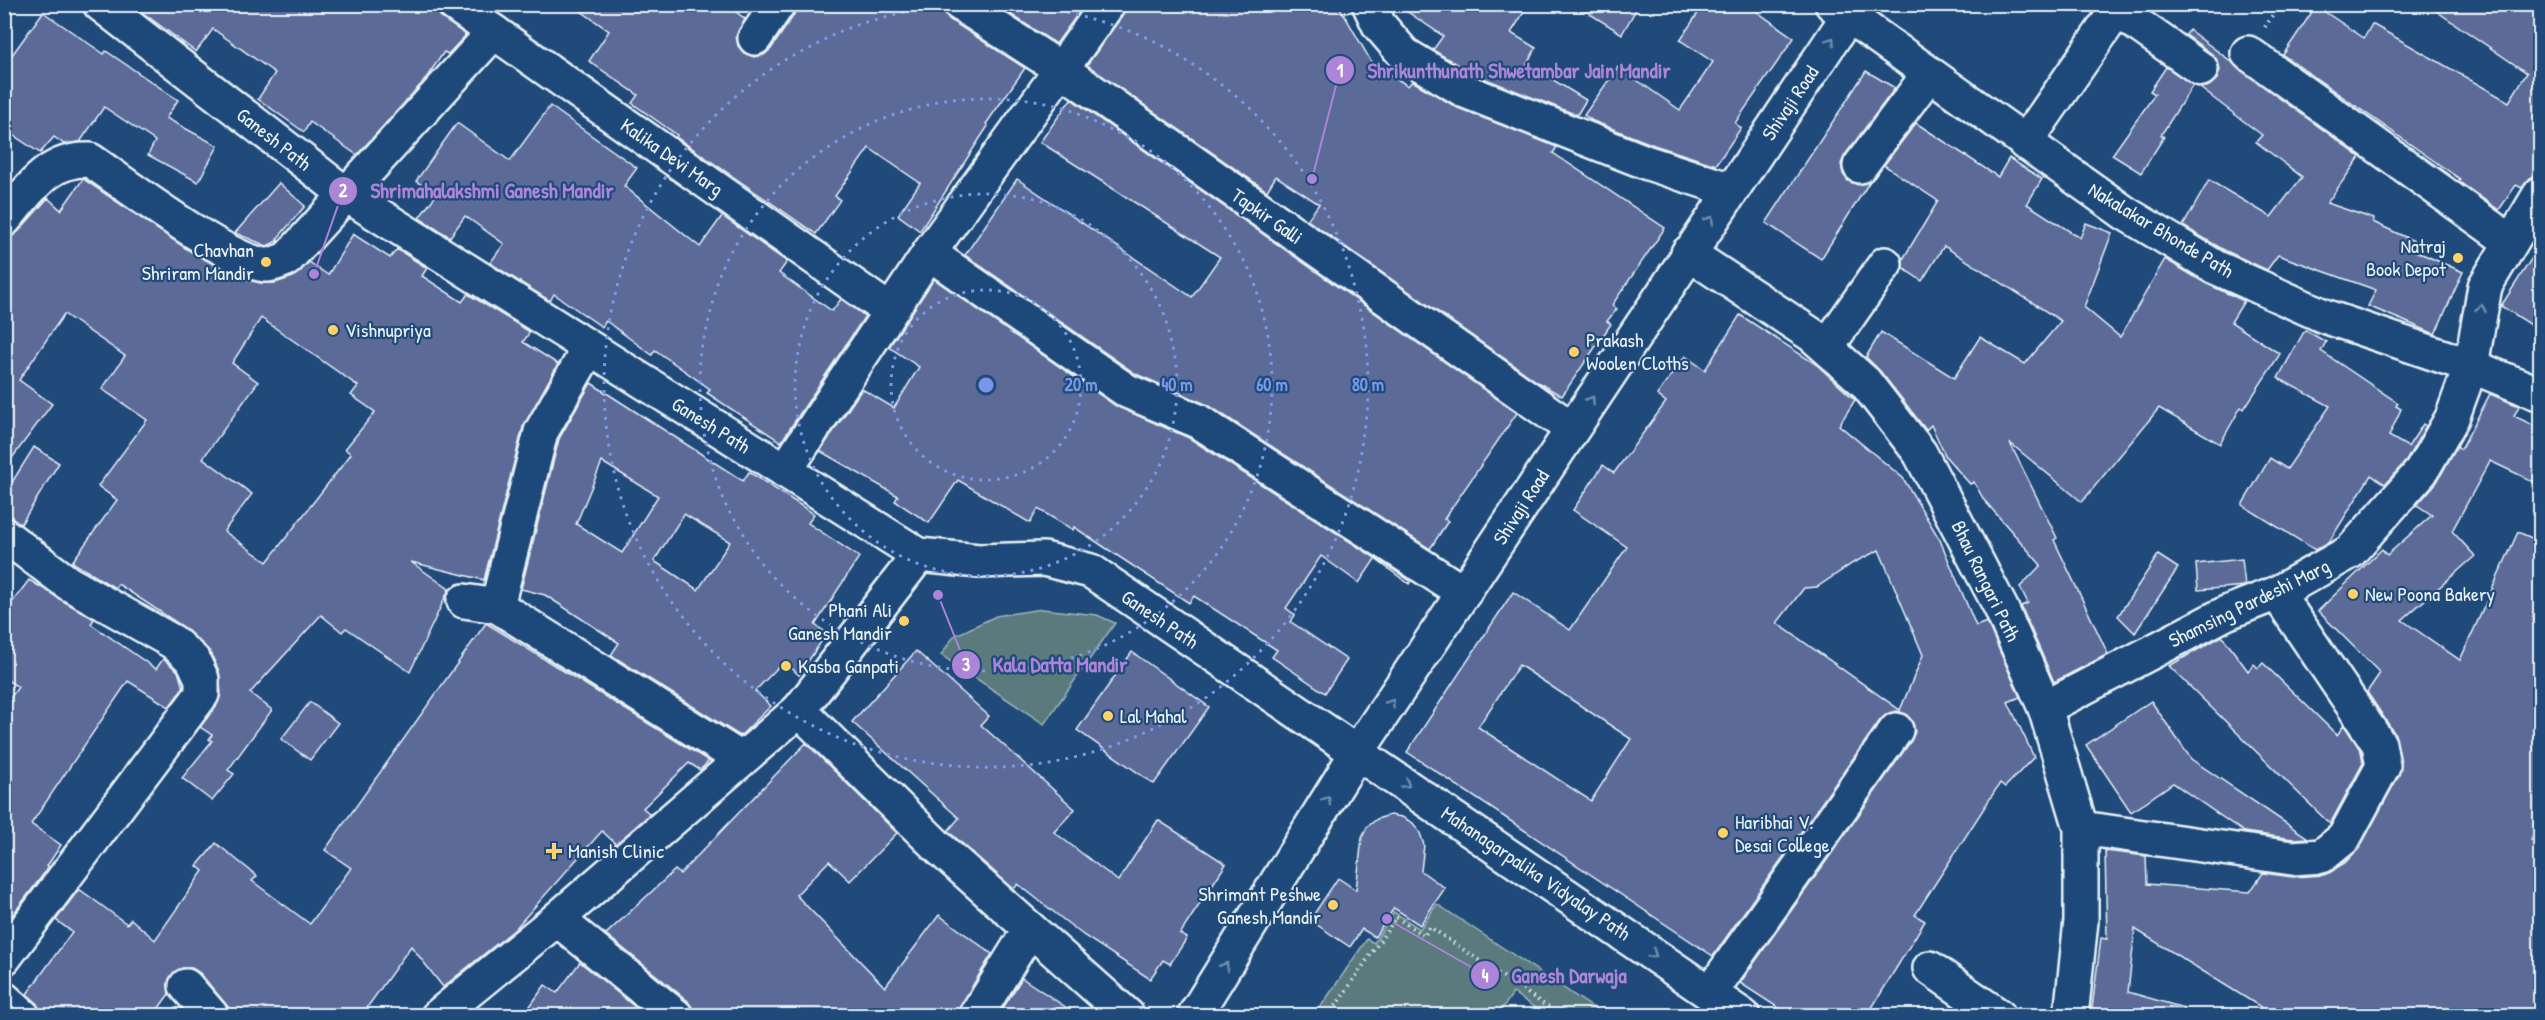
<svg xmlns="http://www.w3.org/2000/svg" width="2545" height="1020" font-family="'Patrick Hand',sans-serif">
	<rect width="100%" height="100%" fill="#1f4a7a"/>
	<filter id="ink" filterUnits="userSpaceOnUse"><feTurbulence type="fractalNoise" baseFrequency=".0167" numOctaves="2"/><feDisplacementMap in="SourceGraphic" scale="12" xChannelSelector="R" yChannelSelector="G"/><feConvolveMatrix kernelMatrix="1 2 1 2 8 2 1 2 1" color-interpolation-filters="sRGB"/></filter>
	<g filter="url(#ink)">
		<!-- green -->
		<g fill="#5a7a7e" stroke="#a1b6bb" stroke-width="1.5">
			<polygon points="1042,609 1097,615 1115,623 1044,724 941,655 954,636 996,616"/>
			<polygon points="1437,904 1604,1015 1546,1015 1513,993 1498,1015 1315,1015 1367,939 1374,943 1394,912 1420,929"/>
		</g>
		<!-- building -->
		<g fill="#5b6a98" stroke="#e8f1f8" stroke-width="1.5" fill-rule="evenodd">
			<polygon points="131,4 436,4 443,19 466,35 448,54 444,52 424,81 357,155 310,122 304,132 258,99 275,73 213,29 196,52"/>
			<polygon points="571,4 726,4 745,19 736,36 738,46 744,53 754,57 764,55 771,49 794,15 797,4 942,4 944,13 950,20 1025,68 986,124 988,126 920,231 898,215 920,183 869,148 835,196 840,200 816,234 676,137 677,135 632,103 638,95 589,61 609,31"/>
			<polygon points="995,4 1085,4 1056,44"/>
			<polygon points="1127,4 1338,4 1372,63 1408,86 1412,81 1458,108 1557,147 1553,153 1665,228 1612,305 1617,309 1607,321 1611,324 1562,396 1539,383 1307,220 1319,204 1276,176 1267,191 1087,65 1123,15"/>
			<polygon points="1396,4 1529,4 1511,33 1536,48 1527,64 1586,100 1577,115 1473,74 1433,50 1443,36"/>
			<polygon points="1574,4 1639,4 1622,34"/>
			<polygon points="1704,4 1746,4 1794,38 1735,123 1741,128 1716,165 1654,145 1593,121 1584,115 1618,67 1680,110 1713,62 1680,40"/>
			<polygon points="2426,4 2541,4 2541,175 2530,178 2522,188 2516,185 2499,210 2458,181 2460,179 2283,55 2316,6 2364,38 2372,24 2509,102 2527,73"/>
			<polygon points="43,12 104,54 106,51 178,100 166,118 218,146 198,182 148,155 155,141 104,107 80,142 64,144 54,137 40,153 4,129 4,66"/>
			<polygon points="2189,30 2360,157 2327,203 2374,219 2373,222 2418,243 2415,251 2463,272 2435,334 2368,306 2376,290 2278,255 2267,270 2224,250 2183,226 2209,180 2271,217 2302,177 2256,142 2262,135 2200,88 2209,86 2217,79 2220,70 2218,62 2212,54 2186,35"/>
			<polygon points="2166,67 2193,85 2161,135 2164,137 2141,173 2112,155 2155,94 2150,91"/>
			<polygon points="1866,71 1895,88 1845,155 1841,164 1843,174 1848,181 1858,185 1870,181 1821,259 1766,223"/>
			<polygon points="1071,99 1517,413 1444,519 1448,521 1430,549 1208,405 1136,374 965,255 1017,179 1192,297 1220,257 1040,142"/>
			<polygon points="550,106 637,168 624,186 700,247 722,216 787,262 779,273 832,311 841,299 865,316 781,442 707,393 710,389 655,350 652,355 606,321 602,327 554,294 550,301 490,263 504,244 465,216 450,237 419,218 436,195 416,181 457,123 510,161"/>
			<polygon points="1916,123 1998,177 2009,158 2042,179 2027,204 2080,238 2086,223 2112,233 2084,307 2120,337 2165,259 2205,283 2244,301 2231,322 2280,354 2244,409 2241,407 2220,444 2159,408 2082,502 2010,443 2057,538 2054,540 2108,654 2054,682 2021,606 2028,603 2020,587 2041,565 1984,500 1974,482 1970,484 1946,457 1931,425 1926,430 1880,371 1866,357 1881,332 1954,378 1980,337 2025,364 2061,321 1944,246 1922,281 1903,268 1903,259 1938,201 1884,165"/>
			<path d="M 83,179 L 193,253 L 240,277 L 260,283 L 275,283 L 293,277 L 309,262 L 328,275 L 353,234 L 390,258 L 397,249 L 427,268 L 422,276 L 462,302 L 468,294 L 530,332 L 523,342 L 558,364 L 523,427 L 484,580 L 411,562 L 449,589 L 410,672 L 346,628 L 342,632 L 321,615 L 250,693 L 272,710 L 228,770 L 234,774 L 212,801 L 182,778 L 212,741 L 209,739 L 212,735 L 200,727 L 217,705 L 221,694 L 219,671 L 210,652 L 185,628 L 118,584 L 115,588 L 72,562 L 117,500 L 98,486 L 147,420 L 102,389 L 125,356 L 64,314 L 19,380 L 52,404 L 4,469 L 4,238 L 18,232 L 48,198 L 61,210 ZM 261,318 L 358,386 L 351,395 L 375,412 L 345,449 L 351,454 L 267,562 L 224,531 L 252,494 L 203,458 L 258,382 L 232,363 Z"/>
			<polygon points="279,183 305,206 277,239 279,240 267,246 235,233"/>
			<polygon points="2541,244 2541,331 2501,306"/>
			<polygon points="934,279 1116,406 1189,438 1411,581 1409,584 1375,559 1359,583 1321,556 1286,608 1295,615 1291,622 1347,660 1325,693 1272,657 1277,650 1194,596 1189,603 1074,527 1073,530 1038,509 1030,523 958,480 929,523 895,501 898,496 820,451 862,389 894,408 919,367 889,347"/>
			<path d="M 1740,315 L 1817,365 L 1855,400 L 1839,425 L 1903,478 L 1940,540 L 1976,626 L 1987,622 L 2020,697 L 2008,702 L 2034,757 L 2005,787 L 2000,783 L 1915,915 L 1925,921 L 1867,1016 L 1791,1016 L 1740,983 L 1911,741 L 1915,732 L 1913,723 L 1906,714 L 1897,711 L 1889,713 L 1881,719 L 1713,956 L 1407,752 L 1513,592 L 1570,630 L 1627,547 L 1573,510 L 1603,465 L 1614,473 L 1666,402 L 1657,395 L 1685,356 L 1705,370 ZM 1879,550 L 1923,655 L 1900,710 L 1777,623 L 1804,588 L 1817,587 L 1853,563 ZM 1519,665 L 1631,739 L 1591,801 L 1478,727 Z"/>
			<polygon points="2305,330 2326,342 2321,351 2398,403 2396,406 2401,409 2389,436 2408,447 2423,424 2426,426 2406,461 2385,484 2371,475 2329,542 2315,550 2242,505 2270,458 2287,469 2330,406 2278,378"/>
			<path d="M 591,383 L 743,481 L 749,472 L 814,514 L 808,523 L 859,557 L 815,625 L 827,633 L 799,675 L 784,661 L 755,691 L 771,706 L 740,736 L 611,655 L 619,643 L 545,595 L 521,589 L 559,439 ZM 602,462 L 658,496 L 622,553 L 576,524 ZM 684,514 L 730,542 L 698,590 L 654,561 Z"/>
			<polygon points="2490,394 2519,406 2514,416 2541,429 2541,485 2490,461 2452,531 2475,556 2402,620 2460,660 2518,532 2541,542 2541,824 2531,840 2541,846 2541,1004 2533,1016 2275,1016 2135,929 2128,992 2184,1008 2183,1016 2091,1016 2101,938 2107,939 2105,851 2146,856 2147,884 2250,892 2263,873 2293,877 2324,875 2345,863 2360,847 2399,775 2401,763 2395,734 2367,692 2380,673 2318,611 2382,549 2387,555 2432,515 2417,505 2437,482 2457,446 2461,449"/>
			<polygon points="34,447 59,463 21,524 4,517 4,495"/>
			<polygon points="2158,555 2178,568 2135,633 2118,616"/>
			<polygon points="2242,559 2245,586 2198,590 2196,564"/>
			<polygon points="29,580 94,619 91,624 156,669 163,659 178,671 183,688 169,707 128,681 31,824 61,845 47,866 49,867 4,926 4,707 18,687 4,678 4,613"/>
			<polygon points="486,623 709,761 700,770 689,763 643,808 650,814 616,844 602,831 514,930 443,987 411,946 361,1016 239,1016 228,1007 200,973 192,968 183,968 174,972 169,979 169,994 153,1016 41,1016 36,1002 27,994 72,932 56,920 79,889 127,924 131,919 155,940 203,871 197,866 216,843 257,876 252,881 310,924 351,868 325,850"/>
			<polygon points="2222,636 2248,671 2254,664 2258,668 2263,663 2337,735 2344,725 2361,751 2363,763 2330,824 2169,666"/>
			<polygon points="916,651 989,716 981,725 1075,809 1054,832 1118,881 1158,820 1226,864 1180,934 1187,938 1170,964 1163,960 1150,979 1083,935 1018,884 1014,889 948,831 959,818 852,722"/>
			<polygon points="1132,652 1209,707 1154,784 1077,730"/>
			<polygon points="2151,701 2191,759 2308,838 2293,839 2244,832 2173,783 2131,812 2086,745"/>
			<polygon points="310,702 338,723 310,760 281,739"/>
			<polygon points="806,743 897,833 850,881 829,861 796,895 885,987 939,915 992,954 960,1006 957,1016 694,1016 688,1001 603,932 606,934 675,870 680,874"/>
			<polygon points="1390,815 1402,817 1413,823 1420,833 1424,845 1421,871 1445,888 1420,925 1394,908 1375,937 1362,929 1350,947 1310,920 1338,878 1356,890 1362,838 1367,827 1377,819"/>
			<polygon points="580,962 646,1016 523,1016 545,985 557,993"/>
			<polygon points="1022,978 1079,1016 998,1016"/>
		</g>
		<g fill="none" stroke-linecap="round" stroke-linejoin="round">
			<defs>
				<g id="minor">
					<polyline points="100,4 347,195 919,555 979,561 1044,559 1091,571 1743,1016"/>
					<polyline points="454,4 890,311"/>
					<polyline points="960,4 1061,69 1572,429"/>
					<polyline points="1369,4 1379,25 1404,54 1465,91 1648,163 1731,190"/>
					<polyline points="1832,4 2125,213 2215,267 2324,316 2471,366 2540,394"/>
					<polyline points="755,38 778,4"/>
					<polyline points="2248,53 2511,242"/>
					<polyline points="2025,143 2117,10 2201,69"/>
					<polyline points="1860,166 1929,74"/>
					<path d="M 4,220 C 30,190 47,158 90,160 C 128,186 225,260 265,265 C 272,266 280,261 287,259 L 494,32"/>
					<polyline points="929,253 1127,391 1198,421 1464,593"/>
					<polyline points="1688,253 1812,335 1865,382 1920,453 2001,608 2045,708 2081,828 2081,921 2071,1016"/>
					<polyline points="1827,347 1885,264"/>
					<polyline points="785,471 929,253 1108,4"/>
					<polyline points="4,535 68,583 173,642 193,660 202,679 202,694 4,958"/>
					<polyline points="464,601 497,606 541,432 589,348"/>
					<polyline points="497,606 741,759"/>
					<polyline points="2045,708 2226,613 2277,593 2350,552 2421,472 2452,418 2471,366 2485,286 2540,194"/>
					<polyline points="799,710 938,847 1128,1016"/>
					<polyline points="2081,828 2292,858 2322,856 2344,838 2383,766 2379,744 2277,593"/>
					<polyline points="557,919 676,1016"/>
					<polyline points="1930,968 1999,1016"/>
					<polyline points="186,986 212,1016"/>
					<polyline points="1710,993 1896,730"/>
					<polyline points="4,999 23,1016"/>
					<polyline points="438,1016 557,919 799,710 919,555"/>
					<polyline points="976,1016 1030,929"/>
				</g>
				<polyline id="highway" points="1194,1016 1358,751 1856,4"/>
			</defs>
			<!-- minor casing -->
			<use href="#minor" stroke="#e8f1f8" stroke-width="38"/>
			<!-- highway casing -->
			<use href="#highway" stroke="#e8f1f8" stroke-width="38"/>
			<!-- path -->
			<g stroke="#e8f1f8" stroke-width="4" stroke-dasharray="1.5 4.5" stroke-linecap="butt">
				<polyline points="2265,27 2280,4"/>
				<polyline points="1329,1016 1396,917 1424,936 1430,927 1561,1016"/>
			</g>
			<!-- minor -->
			<use href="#minor" stroke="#1f4a7a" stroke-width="33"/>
			<!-- highway -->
			<use href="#highway" stroke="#1f4a7a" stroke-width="33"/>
		</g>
		<!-- one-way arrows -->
		<defs><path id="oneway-chevron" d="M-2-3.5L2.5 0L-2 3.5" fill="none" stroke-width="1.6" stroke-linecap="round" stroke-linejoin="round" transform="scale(1.5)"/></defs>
		<g stroke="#6f8dac">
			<use href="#oneway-chevron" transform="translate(1831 41) rotate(-56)"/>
			<use href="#oneway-chevron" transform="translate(1710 220) rotate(-56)"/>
			<use href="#oneway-chevron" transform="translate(2481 308) rotate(-80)"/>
			<use href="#oneway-chevron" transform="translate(1591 400) rotate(-57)"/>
			<use href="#oneway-chevron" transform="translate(1391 703) rotate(-56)"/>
			<use href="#oneway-chevron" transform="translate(1406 784) rotate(34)"/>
			<use href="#oneway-chevron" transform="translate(1327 800) rotate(-58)"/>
			<use href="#oneway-chevron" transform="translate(1653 954) rotate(34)"/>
			<use href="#oneway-chevron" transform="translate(1225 966) rotate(-58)"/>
		</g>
	</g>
	<!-- distance rings -->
	<g fill="none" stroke="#7897e6" stroke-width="3" stroke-dasharray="3 6">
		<circle cx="986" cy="385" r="95"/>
		<circle cx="986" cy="385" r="191"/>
		<circle cx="986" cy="385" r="286"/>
		<path d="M1023 5A382 382 0 1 1 949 5"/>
	</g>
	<!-- markers -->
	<g fill="#ffd166" stroke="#1f4a7a" stroke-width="2">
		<circle cx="2458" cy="258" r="6"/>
		<circle cx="266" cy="262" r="6"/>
		<circle cx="333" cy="330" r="6"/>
		<circle cx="1574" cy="352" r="6"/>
		<circle cx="2353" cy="594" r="6"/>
		<circle cx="904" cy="621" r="6"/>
		<circle cx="786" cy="666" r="6"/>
		<circle cx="1108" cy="716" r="6"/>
		<circle cx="1723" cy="833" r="6"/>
		<path d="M551 842h6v6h6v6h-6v6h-6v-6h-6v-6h6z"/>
		<circle cx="1333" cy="905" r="6"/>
	</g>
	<g text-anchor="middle" stroke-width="4.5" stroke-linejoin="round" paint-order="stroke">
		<!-- street labels -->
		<g font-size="20" fill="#e8f1f8" stroke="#1f4a7a">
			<text transform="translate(1790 103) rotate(-56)" y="7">Shivaji Road</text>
			<text transform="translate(274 139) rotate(38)" y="7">Ganesh Path</text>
			<text transform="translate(672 157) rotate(35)" y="7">Kalika Devi Marg</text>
			<text transform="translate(1267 216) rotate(35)" y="7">Tapkir Galli</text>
			<text transform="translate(2161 230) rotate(31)" y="7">Nakalakar Bhonde Path</text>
			<text transform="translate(711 425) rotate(32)" y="7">Ganesh Path</text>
			<text transform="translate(1521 507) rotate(-57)" y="7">Shivaji Road</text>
			<text transform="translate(1986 581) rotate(64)" y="7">Bhau Rangari Path</text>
			<text transform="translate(2249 603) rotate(-26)" y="7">Shamsing Pardeshi Marg</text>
			<text transform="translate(1160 619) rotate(34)" y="7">Ganesh Path</text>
			<text transform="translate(1536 873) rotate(34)" y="7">Mahanagarpalika Vidyalay Path</text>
		</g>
		<!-- poi labels -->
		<g font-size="20" fill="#e8f1f8" stroke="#1f4a7a" text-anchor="start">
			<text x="2446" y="253" text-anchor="end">Natraj<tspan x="2446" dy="23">Book Depot</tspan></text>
			<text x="254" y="257" text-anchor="end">Chavhan<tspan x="254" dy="23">Shriram Mandir</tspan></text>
			<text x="345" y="337">Vishnupriya</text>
			<text x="1586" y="347">Prakash<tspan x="1586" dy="23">Woolen Cloths</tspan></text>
			<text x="2365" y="601">New Poona Bakery</text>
			<text x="892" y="617" text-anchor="end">Phani Ali<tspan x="892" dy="23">Ganesh Mandir</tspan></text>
			<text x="798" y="673">Kasba Ganpati</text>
			<text x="1120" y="723">Lal Mahal</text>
			<text x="1735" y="829">Haribhai V.<tspan x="1735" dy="23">Desai College</tspan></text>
			<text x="568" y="858">Manish Clinic</text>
			<text x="1321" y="901" text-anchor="end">Shrimant Peshwe<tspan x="1321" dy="23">Ganesh Mandir</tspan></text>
		</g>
	</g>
	<circle cx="986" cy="385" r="9" fill="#7897e6" stroke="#1f4a7a" stroke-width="3"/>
	<g font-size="18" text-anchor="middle" font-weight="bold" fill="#7897e6" stroke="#1f4a7a" stroke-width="4.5" stroke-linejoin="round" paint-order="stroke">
		<text x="1081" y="391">20 m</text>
		<text x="1177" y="391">40 m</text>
		<text x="1272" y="391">60 m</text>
		<text x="1368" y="391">80 m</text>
	</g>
	<!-- callouts -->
	<path fill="none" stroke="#ac85d9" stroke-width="2" d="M1312 179L1340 70M314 274L343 191M938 595L966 665M1387 919L1485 975"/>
	<g fill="#ac85d9" stroke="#1f4a7a" stroke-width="2">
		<circle cx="1312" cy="179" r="6"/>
		<circle cx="314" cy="274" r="6"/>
		<circle cx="938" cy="595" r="6"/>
		<circle cx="1387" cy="919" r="6"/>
		<circle cx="1340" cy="70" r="15"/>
		<circle cx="343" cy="191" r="15"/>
		<circle cx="966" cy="665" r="15"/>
		<circle cx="1485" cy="975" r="15"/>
	</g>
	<g font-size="18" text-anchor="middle" font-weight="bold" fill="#fff">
		<text x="1340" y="77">1</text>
		<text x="343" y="197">2</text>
		<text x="966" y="671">3</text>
		<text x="1485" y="982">4</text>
	</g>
	<g font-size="21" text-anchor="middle" font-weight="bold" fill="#ac85d9" stroke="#1f4a7a" stroke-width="4.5" stroke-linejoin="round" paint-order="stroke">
		<text x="1519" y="78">Shrikunthunath Shwetambar Jain Mandir</text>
		<text x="492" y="198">Shrimahalakshmi Ganesh Mandir</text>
		<text x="1060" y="672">Kala Datta Mandir</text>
		<text x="1569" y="983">Ganesh Darwaja</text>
	</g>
	<!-- margin -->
	<rect width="2545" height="1020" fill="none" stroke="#1f4a7a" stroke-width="24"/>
	<rect x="12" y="12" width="2521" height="996" fill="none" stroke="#e8f1f8" stroke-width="2" filter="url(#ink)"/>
</svg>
